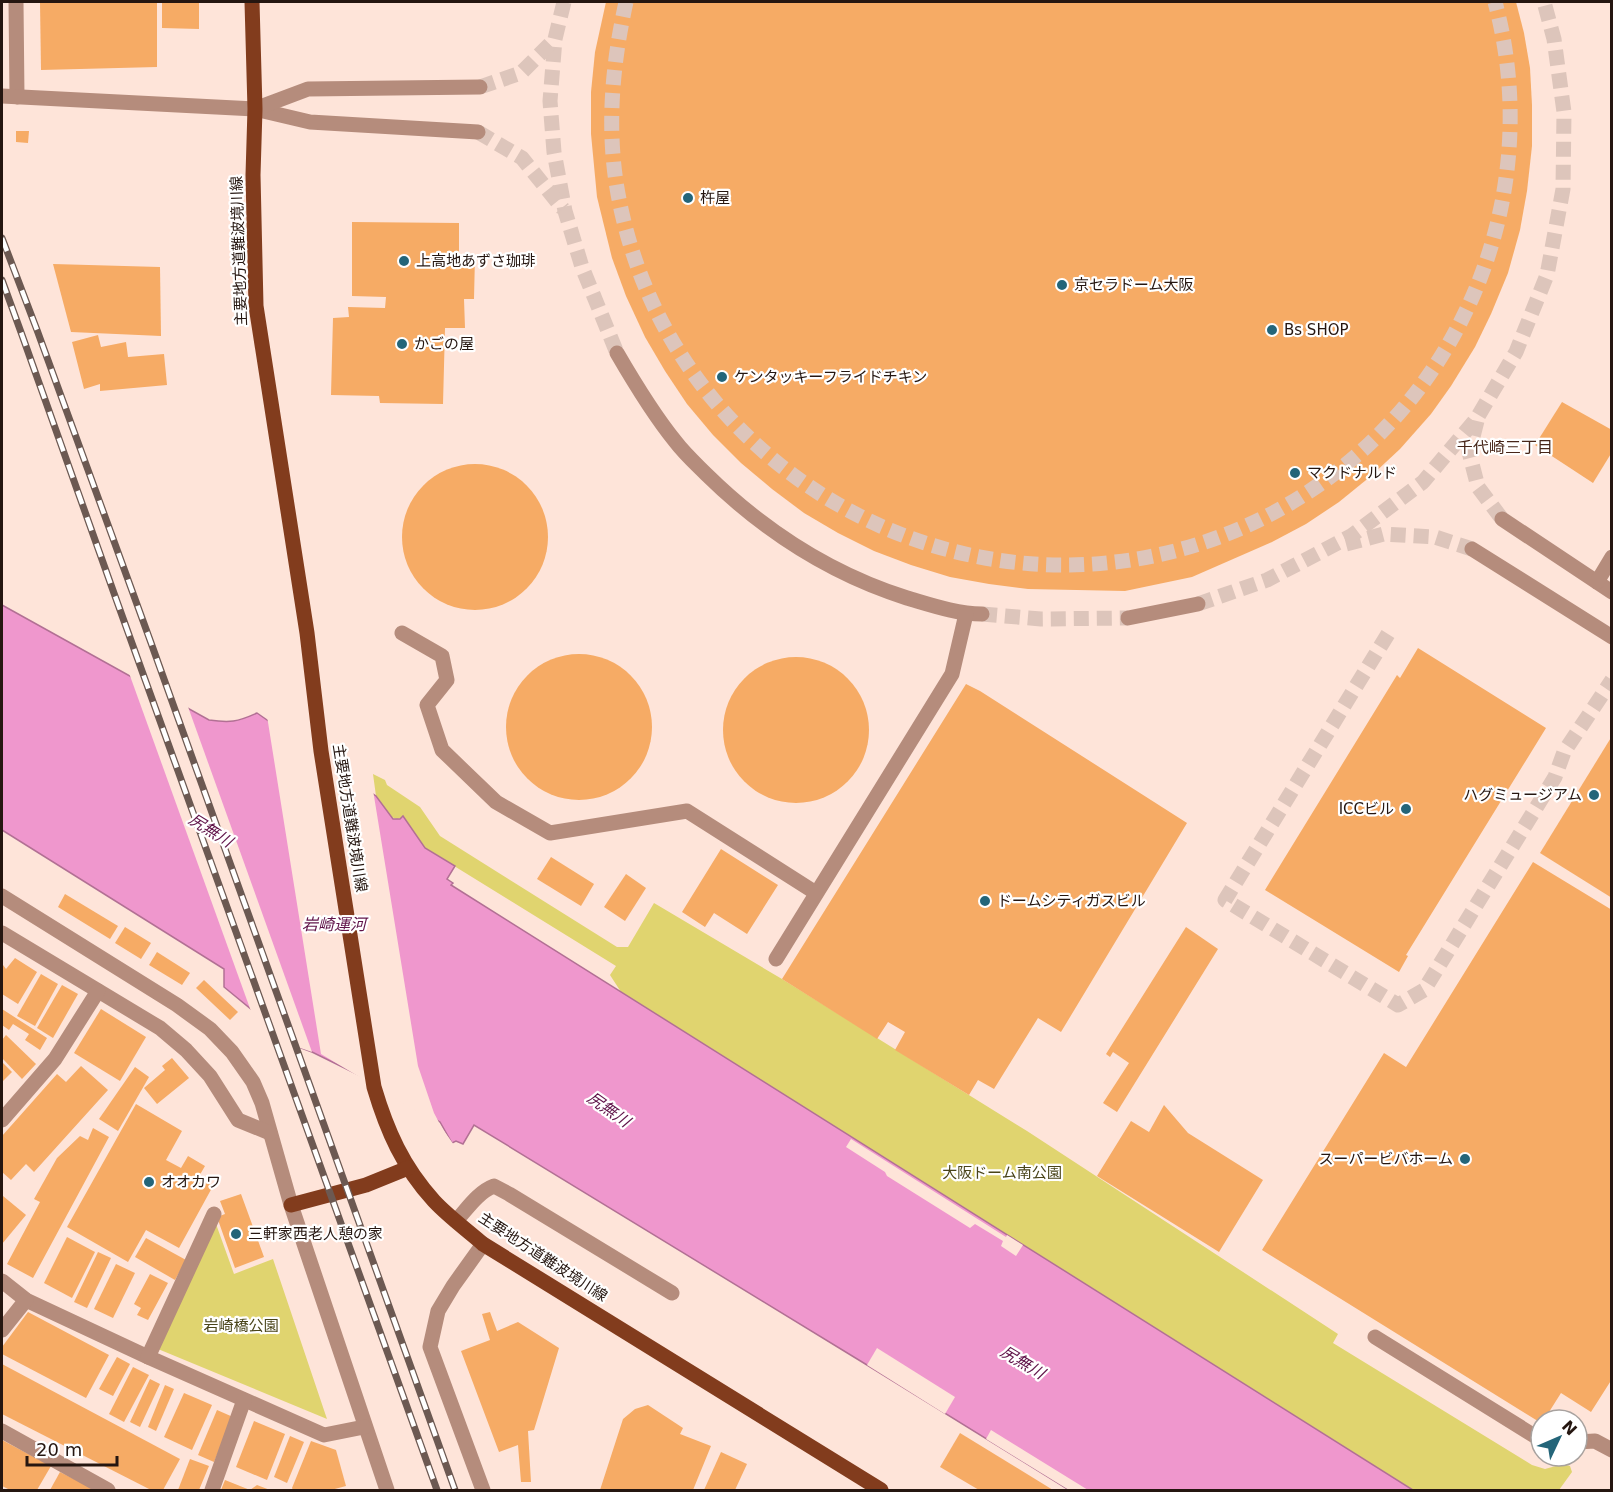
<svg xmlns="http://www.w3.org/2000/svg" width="1613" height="1492" font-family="'DejaVu Sans','Noto Sans JP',sans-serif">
	<rect width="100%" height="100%" fill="#fee4d9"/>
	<!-- green -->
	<g fill="#e0d46f">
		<polygon points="373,774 385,780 387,785 420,807 440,836 617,947 628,947 654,903 782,979 1027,1131 1338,1334 1333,1343 1532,1465 1545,1469 1563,1464 1570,1466 1572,1472 1559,1490 1413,1490 621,992 610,975 616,966 425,848 404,817 397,819 391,817 376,796"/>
		<polygon points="216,1224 234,1274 273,1259 327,1419 158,1349"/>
	</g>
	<!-- water -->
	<path fill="#ef97cd" stroke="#b27094" stroke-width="1.5" d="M 2,605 L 209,720 C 230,723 237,722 257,713 L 376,796 L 393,819 L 400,819 L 403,816 L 425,848 L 455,866 L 447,879 L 453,883 L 451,885 L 1413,1490 L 1069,1490 L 867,1365 L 474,1125 L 463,1144 L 456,1141 L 452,1143 L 440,1122 L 375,1083 L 312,1052 L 296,1046 L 224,987 L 224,969 L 2,830 Z"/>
	<!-- pier -->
	<g fill="#fee4d9">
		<polygon points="129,673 187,704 312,1052 289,1044 252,1014"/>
		<polygon points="267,716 373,790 418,1066 434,1113 442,1128 454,1145 450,1145 438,1124 321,1054"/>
		<polygon points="851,1139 1006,1237 1007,1235 1023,1245 1016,1256 1001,1246 1003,1241 975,1224 970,1228 887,1176 885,1172 846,1147"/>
		<polygon points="877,1348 955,1397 945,1414 867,1365"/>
		<polygon points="991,1430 1088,1490 1069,1490 986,1439"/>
	</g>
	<!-- building -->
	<g fill="#f6ab65">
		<polygon points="40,2 157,2 157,67 41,70"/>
		<polygon points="162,2 199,2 199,29 162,28"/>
		<polygon points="606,2 1516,2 1524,33 1530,68 1532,105 1532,146 1527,191 1520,230 1508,273 1491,314 1475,347 1451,386 1431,414 1400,449 1371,476 1339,502 1306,524 1272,542 1192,577 1125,591 1028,589 989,584 950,577 911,565 874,551 838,533 804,513 772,489 741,463 713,435 687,404 665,371 645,337 626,296 612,258 597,197 591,134 591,92 595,52"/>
		<polygon points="16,131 29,131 28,143 16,142"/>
		<polygon points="352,222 459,223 459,256 475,256 474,299 464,299 465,328 445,328 443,404 380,403 379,396 331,395 333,318 349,317 348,307 385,308 386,297 352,296"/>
		<polygon points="53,264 160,267 161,336 71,332"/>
		<polygon points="98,335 101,347 126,342 128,357 164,354 167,385 100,391 100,384 84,389 72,342"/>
		<polygon points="1562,402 1612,430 1612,452 1593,483 1535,445"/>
		<circle cx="475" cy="537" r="73"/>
		<polygon points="1418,648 1546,728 1406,955 1408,956 1399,972 1265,890 1397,675 1400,678"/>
		<circle cx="579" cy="727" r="73"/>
		<circle cx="796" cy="730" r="73"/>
		<polygon points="966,684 980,691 1187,823 1061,1032 1038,1018 994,1089 978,1080 969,1095 895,1050 905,1032 888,1022 877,1039 782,979"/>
		<polygon points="1612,736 1612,898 1540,853"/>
		<polygon points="721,849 778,885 747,934 714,913 705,927 682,912"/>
		<polygon points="551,857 594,884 581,906 537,879"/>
		<polygon points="1533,862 1612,910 1612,1379 1591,1412 1561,1393 1544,1420 1541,1420 1541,1423 1262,1250 1384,1053 1406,1067"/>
		<polygon points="626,874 646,888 625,921 604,907"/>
		<polygon points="65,894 118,926 110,939 58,907"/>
		<polygon points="125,927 151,943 141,959 115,943"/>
		<polygon points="1186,927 1218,949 1117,1112 1103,1103 1129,1063 1113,1052 1110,1057 1106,1054"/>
		<polygon points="157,952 190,973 182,985 149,965"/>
		<polygon points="15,958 37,972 18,1004 2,994 2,966 3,965 6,969"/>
		<polygon points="41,974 58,984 35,1026 17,1016"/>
		<polygon points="204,980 238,1012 230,1020 196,988"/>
		<polygon points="62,985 78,994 53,1038 37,1028"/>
		<polygon points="2,1009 47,1038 40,1050 25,1040 29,1034 13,1024 9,1030 2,1025"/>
		<polygon points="101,1009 146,1037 120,1081 74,1053"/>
		<polygon points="6,1035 36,1064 22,1079 2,1058 2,1040"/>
		<polygon points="172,1058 189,1078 157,1104 144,1088 165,1070 162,1066"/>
		<polygon points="2,1062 12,1072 2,1082"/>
		<polygon points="81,1066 108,1090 34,1172 26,1164 11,1180 2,1172 2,1136 57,1074 66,1082"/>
		<polygon points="135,1067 149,1077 118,1131 99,1119"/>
		<polygon points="136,1104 182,1131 166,1160 181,1168 188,1156 205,1166 198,1178 213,1186 179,1248 146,1230 128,1262 67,1227"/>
		<polygon points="1164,1105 1188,1133 1263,1180 1219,1252 1097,1176 1131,1121 1149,1132"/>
		<polygon points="93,1128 109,1137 33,1278 7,1264 40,1202 34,1199 57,1158 80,1136 88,1140"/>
		<polygon points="241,1194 264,1257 235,1268 217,1217 225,1214 220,1201"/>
		<polygon points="3,1196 26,1215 2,1244 2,1197"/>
		<polygon points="67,1237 95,1252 72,1298 44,1283"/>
		<polygon points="146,1238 186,1260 175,1280 135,1257"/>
		<polygon points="98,1252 111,1258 87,1308 74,1302"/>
		<polygon points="116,1264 135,1273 113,1318 94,1309"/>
		<polygon points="150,1274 168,1283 148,1320 137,1315 141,1308 134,1304"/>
		<polygon points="28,1312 109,1355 86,1398 2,1354 2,1347"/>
		<polygon points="490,1312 497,1331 518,1322 559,1348 534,1430 528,1431 531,1482 521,1482 518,1445 499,1452 461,1351 490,1340 482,1314"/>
		<polygon points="117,1357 130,1364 113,1396 99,1389"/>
		<polygon points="2,1364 180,1459 163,1490 151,1490 2,1414"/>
		<polygon points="133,1367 149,1375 124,1422 109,1414"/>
		<polygon points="150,1379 160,1384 140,1427 130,1422"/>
		<polygon points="165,1385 174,1389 156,1431 148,1427"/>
		<polygon points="184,1393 212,1405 192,1450 164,1437"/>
		<polygon points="648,1405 683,1428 680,1434 711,1446 693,1490 600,1490 623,1419 635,1409"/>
		<polygon points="217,1410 233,1417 214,1462 198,1455"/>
		<polygon points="254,1421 285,1434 267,1480 236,1467"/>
		<polygon points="960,1433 1053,1490 979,1490 940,1467"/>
		<polygon points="290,1436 304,1442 287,1483 274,1477"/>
		<polygon points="2,1440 51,1466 37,1490 10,1490 2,1486"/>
		<polygon points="311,1441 336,1450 346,1486 331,1490 293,1490 292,1488"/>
		<polygon points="721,1452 747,1464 735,1490 704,1490"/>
		<polygon points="190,1459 209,1466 199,1490 178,1490"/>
		<polygon points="60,1472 96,1490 50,1490"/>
		<polygon points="225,1480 250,1490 257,1485 270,1490 221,1490"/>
	</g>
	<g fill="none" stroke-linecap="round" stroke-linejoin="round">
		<!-- minor-tunnel -->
		<g stroke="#ddc5bb" stroke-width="15" stroke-dasharray="15 8" stroke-linecap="butt">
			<polyline points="564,2 555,39 550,101 554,152 565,211 582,267 617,353"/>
			<path d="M 626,2 C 613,61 607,121 616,182 C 663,484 992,654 1265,517 C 1352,473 1422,402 1464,315 C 1512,218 1523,106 1495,2"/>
			<polyline points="480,87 521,73 555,39"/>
			<polyline points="478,132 522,158 563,209"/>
			<polyline points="1477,421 1469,452 1478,487 1502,519"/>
			<polyline points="1346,544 1384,534 1435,537 1472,549"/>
			<polyline points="1198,604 1267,580 1351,536 1423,482 1477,418 1516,352 1547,275 1563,189 1564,112 1554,39 1544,2"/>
			<polyline points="982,614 1041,619 1128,618"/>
			<polyline points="1388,634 1225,900 1398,1005 1424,990 1555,777 1564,752 1612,680"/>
		</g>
		<!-- minor -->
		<g stroke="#b58c7c" stroke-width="15">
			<polyline points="16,2 17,97"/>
			<polyline points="2,96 255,109 310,122 478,132"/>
			<polyline points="255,109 308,89 480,87"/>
			<path d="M 617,353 C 635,384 653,414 675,441 C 684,453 696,464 706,474 C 763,530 831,574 907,598 C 931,605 957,614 982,614"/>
			<polyline points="1502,519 1612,592"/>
			<polyline points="1472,549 1612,637"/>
			<polyline points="1597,582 1612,557"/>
			<polyline points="1128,618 1198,604"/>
			<polyline points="402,633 442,656 447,680 427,705 442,750 496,802 550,833 687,811 816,893"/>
			<polyline points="2,896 177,1005 210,1029 232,1052 253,1082 262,1103 291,1205 387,1490"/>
			<polyline points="2,933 160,1028 186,1050 210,1076 238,1120 270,1133"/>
			<polyline points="776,959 952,674 966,614"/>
			<polyline points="2,1120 55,1059 98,991"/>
			<path d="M 456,1221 C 467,1209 478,1192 494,1186 L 509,1194 L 672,1293"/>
			<polyline points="2,1281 26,1300 148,1357 324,1435 364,1427"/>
			<polyline points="2,1330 26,1300"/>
			<polyline points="1375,1337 1541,1440"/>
			<polyline points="148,1357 214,1214"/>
			<polyline points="2,1431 108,1490"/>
			<polyline points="1577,1442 1595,1441 1612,1450"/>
			<polyline points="212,1490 244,1400"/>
			<polyline points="483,1490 430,1347 438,1311 453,1286 483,1244"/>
		</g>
		<!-- major -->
		<g stroke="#823c1d" stroke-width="15">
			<path d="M 252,2 L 255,109 L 253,175 L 256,306 L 307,633 L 321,751 L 374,1087 C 387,1131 403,1167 434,1201 C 449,1217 467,1230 483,1244 L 881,1490"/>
			<polyline points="291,1205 366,1185 408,1168"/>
		</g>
		<defs>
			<g id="rail">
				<polyline points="2,238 37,330 150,640 455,1490"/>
				<polyline points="2,280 22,335 115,596 437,1490"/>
			</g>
		</defs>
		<!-- rail casing -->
		<use href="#rail" stroke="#6c5952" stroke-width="7"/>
		<!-- rail -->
		<use href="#rail" stroke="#fff" stroke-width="4.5" stroke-dasharray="14" stroke-linecap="butt"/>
	</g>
	<!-- markers -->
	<g fill="#246579" stroke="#fff" stroke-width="2">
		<circle cx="688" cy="198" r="6"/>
		<circle cx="404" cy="261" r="6"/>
		<circle cx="1062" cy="285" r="6"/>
		<circle cx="1272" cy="330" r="6"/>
		<circle cx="402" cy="344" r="6"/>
		<circle cx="722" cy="377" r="6"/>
		<circle cx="1295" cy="473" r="6"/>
		<circle cx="1594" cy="795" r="6"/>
		<circle cx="1406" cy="809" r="6"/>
		<circle cx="985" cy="901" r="6"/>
		<circle cx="1465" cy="1159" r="6"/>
		<circle cx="149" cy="1182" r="6"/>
		<circle cx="236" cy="1234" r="6"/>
	</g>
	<g text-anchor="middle" stroke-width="4.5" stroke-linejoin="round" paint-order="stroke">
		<!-- poi labels -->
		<g font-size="15" fill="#251610" stroke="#fff" text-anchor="start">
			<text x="700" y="203">杵屋</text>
			<text x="416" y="266">上高地あずさ珈琲</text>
			<text x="1074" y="290">京セラドーム大阪</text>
			<text x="1284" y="335">Bs SHOP</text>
			<text x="414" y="349">かごの屋</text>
			<text x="734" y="382">ケンタッキーフライドチキン</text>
			<text x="1307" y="478">マクドナルド</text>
			<text x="1582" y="800" text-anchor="end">ハグミュージアム</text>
			<text x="1394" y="814" text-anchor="end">ICCビル</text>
			<text x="997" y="906">ドームシティガスビル</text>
			<text x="1453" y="1164" text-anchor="end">スーパービバホーム</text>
			<text x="161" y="1187">オオカワ</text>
			<text x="248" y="1239">三軒家西老人憩の家</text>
		</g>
		<!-- street labels -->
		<g font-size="15" fill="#251610" stroke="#fff">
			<text transform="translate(239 251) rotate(-92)" y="5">主要地方道難波境川線</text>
			<text transform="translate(350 818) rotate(81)" y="5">主要地方道難波境川線</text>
			<text transform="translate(543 1257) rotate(33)" y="5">主要地方道難波境川線</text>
		</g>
		<!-- park labels -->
		<g font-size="15" fill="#494419" stroke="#fff">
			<text x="1002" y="1178">大阪ドーム南公園</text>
			<text x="241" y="1331">岩崎橋公園</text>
		</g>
		<!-- neighbourhood labels -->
		<g font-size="16" fill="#472619" stroke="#fff">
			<text x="1505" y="453">千代崎三丁目</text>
		</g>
		<!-- water labels -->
		<g font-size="16" font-style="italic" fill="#5f1248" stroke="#fff">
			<text transform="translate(211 830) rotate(32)" y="6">尻無川</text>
			<text x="334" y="930">岩崎運河</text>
			<text transform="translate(609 1109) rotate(35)" y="6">尻無川</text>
			<text transform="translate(1023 1362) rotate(31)" y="6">尻無川</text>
		</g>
	</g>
	<!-- border -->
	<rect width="1613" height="1492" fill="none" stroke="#251610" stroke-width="6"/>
	<!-- north arrow -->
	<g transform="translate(1559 1438) rotate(46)"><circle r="28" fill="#ffffff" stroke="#a8a29f" stroke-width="1.5"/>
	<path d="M0-4.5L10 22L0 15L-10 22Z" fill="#246579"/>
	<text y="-9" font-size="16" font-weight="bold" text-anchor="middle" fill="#251610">N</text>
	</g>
	<!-- scale -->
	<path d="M27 1456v9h90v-9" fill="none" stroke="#251610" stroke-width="3"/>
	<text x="36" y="1456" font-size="18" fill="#251610" stroke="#ffffff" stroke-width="4.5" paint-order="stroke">20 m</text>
</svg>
